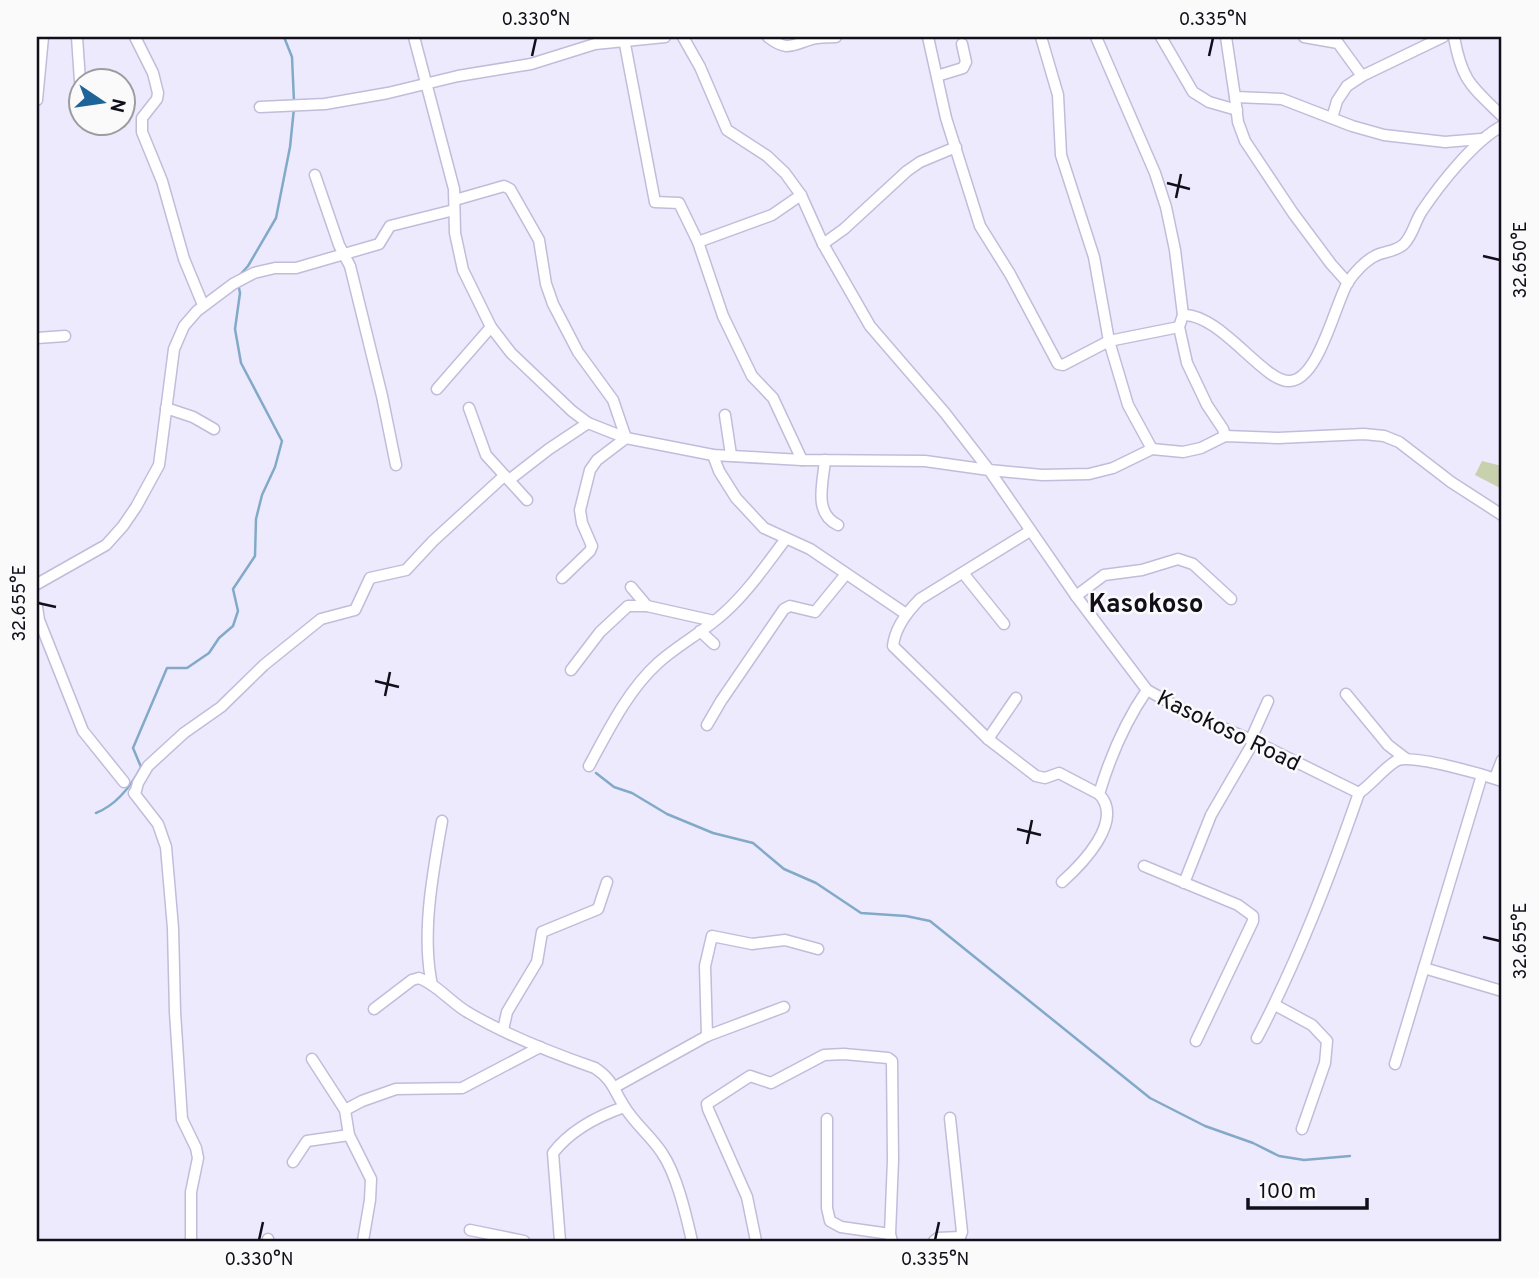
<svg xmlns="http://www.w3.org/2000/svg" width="1539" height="1278" font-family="Overpass,sans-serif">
	<rect width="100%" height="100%" fill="#eeeafd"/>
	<!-- green -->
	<polygon fill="#c8d0ad" points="1482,461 1502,466 1502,489 1475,475"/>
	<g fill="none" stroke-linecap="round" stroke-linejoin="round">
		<!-- stream -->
		<g stroke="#82aac8" stroke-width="2.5">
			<polyline points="284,37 292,57 294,102"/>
			<polyline points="238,277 248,266 276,218 290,147 294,108"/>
			<polyline points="596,773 614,787 632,793 667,814 713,833 753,843 784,869 816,883 861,913 906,916 930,921 1150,1098 1205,1126 1253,1143 1279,1156 1304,1160 1350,1156"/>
			<path d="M 96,813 C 116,805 131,786 141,767 L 133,748 L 167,668 L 187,668 L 209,653 L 219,638 L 233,626 L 238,611 L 233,589 L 255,556 L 256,519 L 262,495 L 275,467 L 282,441 L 241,363 L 235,329 L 240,293 L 238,283"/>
		</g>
		<defs>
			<g id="street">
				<polyline points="77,37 80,81"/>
				<polyline points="135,37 153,73 158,93 157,99 142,118 142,132 162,181 184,259 203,305"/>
				<path d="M 414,37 L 454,189 L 455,233 L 463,270 L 491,327 L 511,353 L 572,411 L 588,423 L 626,438 L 713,455 L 802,460 L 925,461 L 989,470 L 1076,596 L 1147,690 L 1190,714 L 1254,741 L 1359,793 C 1372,784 1383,769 1396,761 C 1411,753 1484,775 1502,781"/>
				<polyline points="683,37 700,67 727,130 767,156 785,173 801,195 823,244 870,326 945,413 989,470 1042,475 1089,474 1113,468 1152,449 1183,452 1201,448 1225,436 1278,438 1364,434 1384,436 1399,442 1451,482 1502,515"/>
				<path d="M 768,37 C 787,52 792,45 812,39 C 820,37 828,37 836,37"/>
				<polyline points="928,37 946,118 980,226 1010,274 1058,364 1063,365 1109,341 1179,327"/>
				<polyline points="1041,37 1058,95 1061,155 1094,257 1109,341 1128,405 1152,449"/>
				<polyline points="1096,37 1155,173 1166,207 1175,250 1183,315 1179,327 1187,363 1207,405 1223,429 1225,436"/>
				<polyline points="1161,37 1193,92 1209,102 1237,110"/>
				<polyline points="1226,37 1235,97 1282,99 1352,126 1384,135 1445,142 1481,139"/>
				<polyline points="1304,37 1338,43 1362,76"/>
				<path d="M 1454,37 C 1462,81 1471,86 1502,116"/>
				<polyline points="624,39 655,202 679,203 698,242 772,215 801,195"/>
				<polyline points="937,76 963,68 966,62 962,44"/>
				<polyline points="1235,97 1238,122 1245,141 1293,213 1331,264 1348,283"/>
				<polyline points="37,100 43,37"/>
				<polyline points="260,107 325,104 388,93 458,76 531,64 595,44 665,37"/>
				<polyline points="1332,118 1337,101 1347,86 1362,76 1443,37"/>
				<polyline points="315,175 339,245 350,266 382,396 396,465"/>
				<polyline points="455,200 504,186 510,189 539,240 546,284 553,304 578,352 613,400 626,438 597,460 590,470 580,510 582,523 592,546 590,551 562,578"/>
				<polyline points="698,242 723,316 752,376 773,398 802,460"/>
				<polyline points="823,244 844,229 907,171 920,162 956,147"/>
				<path d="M 1183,315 C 1220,313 1265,384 1290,381 C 1319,379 1335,304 1348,282 C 1354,273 1365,261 1375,256 C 1384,251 1396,252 1404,244 C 1413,235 1415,221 1422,211 C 1440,184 1474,141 1502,126"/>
				<polyline points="37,338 65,336"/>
				<polyline points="437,389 491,327"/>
				<polyline points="166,408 193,417 214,429"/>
				<polyline points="469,408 486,455 527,500"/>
				<polyline points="725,415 731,455"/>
				<polyline points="713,455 719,471 736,498 764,528 810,549 906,614"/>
				<path d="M 825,460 C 823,484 813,513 838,525"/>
				<polyline points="509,480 549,449 588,423"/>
				<path d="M 1030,531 L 920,599 C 907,612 895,627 893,646 L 988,739 L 1036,776 L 1045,778 L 1059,773 L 1099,794"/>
				<polyline points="963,573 1004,624"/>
				<polyline points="37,584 106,545 123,526 136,507 159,465 174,349 184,326 197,311 233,284 254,273 275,268 296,268 379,244 390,226 454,210"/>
				<polyline points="631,587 647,606"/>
				<polyline points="1076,596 1104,575 1142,570 1178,559 1193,564 1231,599"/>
				<polyline points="37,607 39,620 83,731 124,782"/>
				<polyline points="700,631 714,644"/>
				<polyline points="571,670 600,632 628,606 647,606 714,621"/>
				<polyline points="1346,694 1388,745 1405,758"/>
				<polyline points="707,725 721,701 784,609 790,606 815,612 846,574"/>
				<polyline points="988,739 1016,698"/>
				<polyline points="1251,739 1268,701"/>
				<path d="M 589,766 C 608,731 628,690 658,663 C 678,645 703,632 723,614 C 747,593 766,565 785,540"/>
				<polyline points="1495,778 1502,760"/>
				<polyline points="134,793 158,824 166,847 173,928 175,1012 182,1119 196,1148 198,1158 191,1192 191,1241"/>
				<polyline points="135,794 138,783 148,766 184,733 221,707 264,665 321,619 355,610 370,578 406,570 433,541 504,476"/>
				<polyline points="1144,866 1238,905 1253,916 1253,921 1196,1041"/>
				<path d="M 1062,882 C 1081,865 1125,821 1099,794 C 1110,757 1125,722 1147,690"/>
				<polyline points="1184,883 1211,815 1254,741"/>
				<polyline points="1424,968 1502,991"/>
				<path d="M 432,985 C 421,934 433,872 442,821"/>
				<polyline points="1275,1005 1312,1025 1327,1041 1325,1063 1302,1129"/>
				<path d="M 374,1009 L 412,980 L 419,978 C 438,985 451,1003 469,1013 C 508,1036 552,1053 595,1068 C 613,1080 613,1089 624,1106 C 634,1123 651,1136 662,1153 C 677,1175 686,1215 692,1241"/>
				<polyline points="503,1030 507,1012 537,962 542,932 598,909 607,882"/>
				<polyline points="707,1036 705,966 712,936 752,944 785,940 818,949"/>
				<path d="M 1257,1038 C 1298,960 1330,876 1359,793"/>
				<polyline points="312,1059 345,1110 349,1135 371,1179 370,1200 363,1241"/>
				<polyline points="1395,1064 1482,775"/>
				<polyline points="615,1087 707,1036 784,1007"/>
				<polyline points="345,1110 362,1101 396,1089 462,1088 540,1047"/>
				<polyline points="827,1119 827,1208 830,1221 841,1227 890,1234"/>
				<polyline points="293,1162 307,1141 349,1135"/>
				<polyline points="470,1230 524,1241"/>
				<polyline points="268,1241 268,1239"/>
				<path d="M 560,1241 L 553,1153 C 570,1131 598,1116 624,1107"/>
				<polyline points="756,1241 747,1197 708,1109 707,1104 750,1076 771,1083 824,1055 844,1054 888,1058 892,1061 893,1160 890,1234 892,1241"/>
				<polyline points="934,1241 938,1238 960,1237 962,1232 950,1118"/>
			</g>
		</defs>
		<!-- street casing -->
		<use href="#street" stroke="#c2bcda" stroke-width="13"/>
		<!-- street -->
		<use href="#street" stroke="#fff" stroke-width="10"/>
	</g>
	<!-- ticks -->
	<path fill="none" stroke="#120f1a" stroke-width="2.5" d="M 532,56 L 536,38M 1209,56 L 1213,38M 1167,183 L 1190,189M 1176,198 L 1181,174M 1483,256 L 1500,260M 38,603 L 56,607M 375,681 L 399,687M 385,696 L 390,672M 1017,829 L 1041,835M 1027,844 L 1032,820M 1483,937 L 1500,941M 259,1240 L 263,1222M 935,1240 L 939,1222"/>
	<g text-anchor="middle" stroke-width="5" stroke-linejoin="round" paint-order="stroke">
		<!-- street labels -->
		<g font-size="23" fill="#120f1a" stroke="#fafafa">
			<text transform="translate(1229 730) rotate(26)" y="8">Kasokoso Road</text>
		</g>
		<!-- quarter labels -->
		<g font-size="26" font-weight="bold" fill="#120f1a" stroke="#fafafa">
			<text x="1146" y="612">Kasokoso</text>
		</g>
	</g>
	<!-- border -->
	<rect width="1539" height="1278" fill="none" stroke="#fafafa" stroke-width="77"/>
	<!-- north arrow -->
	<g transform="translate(102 102) rotate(103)"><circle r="33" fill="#fafafa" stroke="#9d9ca0" stroke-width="2"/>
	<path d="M0-5L12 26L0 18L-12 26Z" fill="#1f6498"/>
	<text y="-10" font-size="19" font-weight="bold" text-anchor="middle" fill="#120f1a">N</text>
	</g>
	<!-- scale -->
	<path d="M1248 1198v10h119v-10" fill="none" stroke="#120f1a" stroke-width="3.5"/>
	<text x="1259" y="1198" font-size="21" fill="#120f1a" stroke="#fafafa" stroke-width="5" paint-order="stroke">100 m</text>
	<rect x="38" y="38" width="1462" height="1202" fill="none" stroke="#120f1a" stroke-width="2.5"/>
	<g font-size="18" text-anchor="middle" fill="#120f1a">
		<text x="536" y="25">0.330°N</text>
		<text x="1213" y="25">0.335°N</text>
		<text transform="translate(1520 260) rotate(-90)" y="6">32.650°E</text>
		<text transform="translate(19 603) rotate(-90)" y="6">32.655°E</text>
		<text transform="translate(1520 941) rotate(-90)" y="6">32.655°E</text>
		<text x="259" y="1265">0.330°N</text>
		<text x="935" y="1265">0.335°N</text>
	</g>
</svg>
